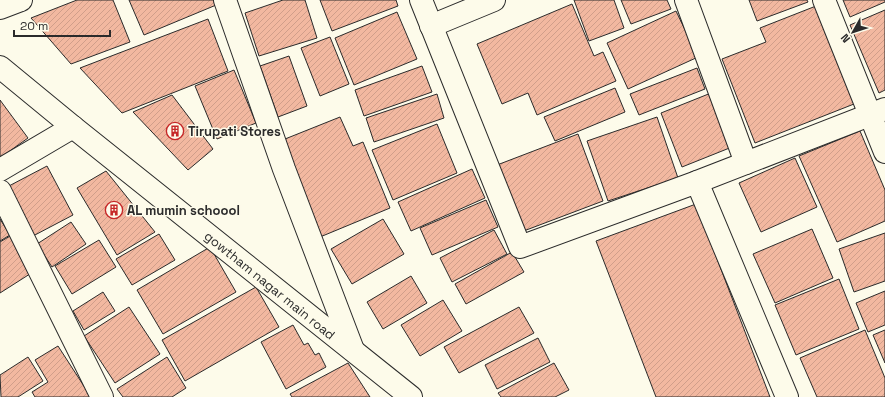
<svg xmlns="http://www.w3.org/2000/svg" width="885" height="397" font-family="'Space Grotesk',sans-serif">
	<defs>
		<pattern id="building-hatch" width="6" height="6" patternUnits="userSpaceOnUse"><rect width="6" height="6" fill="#f2b8a0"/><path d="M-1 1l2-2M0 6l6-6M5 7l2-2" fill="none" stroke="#d09e8a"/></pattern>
	</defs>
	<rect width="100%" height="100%" fill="#fdfbea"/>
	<!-- building -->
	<g fill="url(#building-hatch)" stroke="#2b2b2b">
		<polygon points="77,0 113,0 130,42 71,64 31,18"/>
		<polygon points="129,0 219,0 221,3 144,35"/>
		<polygon points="283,0 305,0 317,38 259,56 245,13"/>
		<polygon points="320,0 396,0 398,6 332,31"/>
		<polygon points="574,0 614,0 624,28 589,41"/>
		<polygon points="621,0 667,0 671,9 631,24"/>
		<polygon points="749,0 807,0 808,2 757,21"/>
		<polygon points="843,0 885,0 885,2 850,17"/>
		<polygon points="572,4 594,56 603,52 616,81 537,115 528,93 502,104 477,44"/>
		<polygon points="816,6 854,104 755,143 722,59 766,42 760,28"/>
		<polygon points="885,10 885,90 879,93 850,25"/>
		<polygon points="676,11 698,57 628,89 607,43"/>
		<polygon points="397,12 417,59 354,85 335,38"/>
		<polygon points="208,19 228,71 122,113 80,68"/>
		<polygon points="330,37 349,84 320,96 301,48"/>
		<polygon points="289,56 307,106 278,117 260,66"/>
		<polygon points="422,66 432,92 364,116 355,90"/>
		<polygon points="697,68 705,89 639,115 630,94"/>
		<polygon points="234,70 256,123 217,139 195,86"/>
		<polygon points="615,88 625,112 555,141 544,117"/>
		<polygon points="716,91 737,145 682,167 661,113"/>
		<polygon points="437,94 444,118 374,142 366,118"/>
		<polygon points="172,95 213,149 188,170 133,112"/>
		<polygon points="0,100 28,138 0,158"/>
		<polygon points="340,117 353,146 363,142 390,208 320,237 280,141"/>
		<polygon points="657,117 678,178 608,201 587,141"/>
		<polygon points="437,124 457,173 393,200 372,150"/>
		<polygon points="860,131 885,190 885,221 837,242 799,156"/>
		<polygon points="578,134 603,201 521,232 497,165"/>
		<polygon points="795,158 817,207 761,232 739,183"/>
		<polygon points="47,166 73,215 33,236 7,187"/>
		<polygon points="472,169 485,198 411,231 398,202"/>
		<polygon points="106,171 155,232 117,255 77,188"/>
		<polygon points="486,200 498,227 432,255 420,228"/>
		<polygon points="696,204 770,397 656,397 596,241"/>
		<polygon points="0,219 10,235 0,241"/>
		<polygon points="383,219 404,254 352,284 331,249"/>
		<polygon points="71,222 86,244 52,267 37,244"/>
		<polygon points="812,229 833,278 775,303 753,254"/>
		<polygon points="494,230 507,254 452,282 440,258"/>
		<polygon points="885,233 885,281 854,292 839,249"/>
		<polygon points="159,234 175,260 132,285 116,259"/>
		<polygon points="10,236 33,272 0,293 0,242"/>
		<polygon points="99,240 116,267 72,294 55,266"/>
		<polygon points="210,247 236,292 163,334 137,290"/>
		<polygon points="512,252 524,272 466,304 455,284"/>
		<polygon points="411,276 427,303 383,329 367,302"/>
		<polygon points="839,279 859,329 796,355 775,305"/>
		<polygon points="256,287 279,327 185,381 162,340"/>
		<polygon points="885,291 885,325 868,332 856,303"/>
		<polygon points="103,292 115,311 84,330 73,311"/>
		<polygon points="443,300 462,331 420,356 401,325"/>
		<polygon points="129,307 160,354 115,383 84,336"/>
		<polygon points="519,307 534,333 459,373 444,347"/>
		<polygon points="293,325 304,345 308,343 315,355 319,353 326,367 286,389 261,342"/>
		<polygon points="865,330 885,378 885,397 817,397 800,358"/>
		<polygon points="885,330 885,363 873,335"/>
		<polygon points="538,338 550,362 497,389 485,365"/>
		<polygon points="58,346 91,397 35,397 32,392 48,382 35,360"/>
		<polygon points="28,357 43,381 18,397 1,397 0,375"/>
		<polygon points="167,357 186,388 172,397 123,397 117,389"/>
		<polygon points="348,363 370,397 292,397 290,394"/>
		<polygon points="554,363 569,390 555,397 501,397 498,393"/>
	</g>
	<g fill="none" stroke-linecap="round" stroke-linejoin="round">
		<defs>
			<g id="minor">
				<polyline points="225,0 284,169 353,350"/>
				<polyline points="421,0 520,247 697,182 787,397"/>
				<polyline points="686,0 746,163"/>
				<polyline points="824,0 885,152"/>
				<polyline points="0,8 21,0"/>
				<polyline points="431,26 494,0"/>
				<polyline points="0,67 73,127 411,397"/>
				<polyline points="0,170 73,127"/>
				<polyline points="697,182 885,109"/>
				<polyline points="0,191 102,397"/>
			</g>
		</defs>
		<!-- minor casing -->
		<use href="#minor" stroke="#2b2b2b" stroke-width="24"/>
		<!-- minor -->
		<use href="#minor" stroke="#fdfbea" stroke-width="22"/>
	</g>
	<!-- icons -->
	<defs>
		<symbol id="building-ring" viewBox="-11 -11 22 22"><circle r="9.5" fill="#fdfbea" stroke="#c62828" stroke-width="1.5"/><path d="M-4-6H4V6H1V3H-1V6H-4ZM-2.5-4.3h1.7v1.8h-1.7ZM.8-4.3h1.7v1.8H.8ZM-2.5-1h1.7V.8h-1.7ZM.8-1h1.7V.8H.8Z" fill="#c62828"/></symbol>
	</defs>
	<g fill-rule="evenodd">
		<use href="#building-ring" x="165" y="121" width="20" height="20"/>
		<use href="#building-ring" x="104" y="200" width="20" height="20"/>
	</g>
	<g text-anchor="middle" stroke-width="3" stroke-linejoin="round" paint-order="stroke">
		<!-- poi labels -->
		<g font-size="13" font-weight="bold" fill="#2b2b2b" stroke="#fdfbea" text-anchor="start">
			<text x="188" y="136">Tirupati Stores</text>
			<text x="127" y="215">AL mumin schoool</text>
		</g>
		<!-- street labels -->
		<g font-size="13" fill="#2b2b2b" stroke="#fdfbea">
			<text transform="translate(270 285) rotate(39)" y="5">gowtham nagar main road</text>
		</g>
	</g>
	<!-- north arrow -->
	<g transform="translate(853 32) rotate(231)" stroke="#fdfbea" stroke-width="3" paint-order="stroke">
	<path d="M0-3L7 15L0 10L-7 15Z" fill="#2b2b2b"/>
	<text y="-6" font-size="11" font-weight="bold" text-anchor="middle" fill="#2b2b2b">N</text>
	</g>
	<!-- scale -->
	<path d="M14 30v6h96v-6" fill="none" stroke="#2b2b2b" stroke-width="2"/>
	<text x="20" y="30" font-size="12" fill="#2b2b2b" stroke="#fdfbea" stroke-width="3" paint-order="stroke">20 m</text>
</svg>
